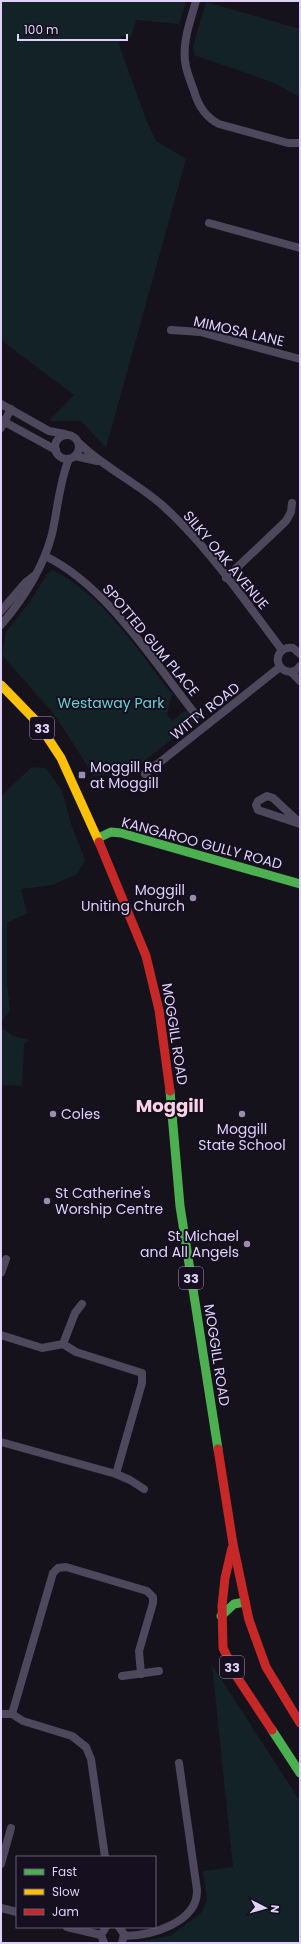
<svg xmlns="http://www.w3.org/2000/svg" width="301" height="1944" font-family="Poppins,sans-serif">
	<rect width="100%" height="100%" fill="#16121c"/>
	<!-- green -->
	<g fill="#132226">
		<polygon points="1,1 186,1 179,24 136,20 131,37 121,36 119,45 147,122 156,141 186,159 106,448 81,421 49,421 74,395 1,340"/>
		<polygon points="206,2 300,29 300,97 272,82 194,55 193,46"/>
		<path d="M 52,570 C 104,595 137,650 172,694 L 167,715 L 172,721 L 183,712 L 187,711 L 195,721 L 130,772 L 94,776 L 54,714 L 2,655 L 6,632 L 31,600 L 48,573 Z"/>
		<polygon points="32,767 46,768 62,791 72,827 85,860 77,874 53,885 21,889 27,913 7,923 7,983 10,1010 1,1023 1,796"/>
		<polygon points="1,1028 13,1036 29,1040 24,1044 22,1086 1,1085"/>
		<polygon points="212,1665 300,1801 300,1943 132,1943 170,1936 202,1912 207,1899 203,1871 233,1867"/>
	</g>
	<g fill="none" stroke-linecap="round" stroke-linejoin="round">
		<!-- street -->
		<g stroke="#4d485b" stroke-width="8">
			<path d="M 196,1 C 190,22 181,45 186,67 C 188,75 191,83 194,91 C 198,105 205,117 219,124 L 288,143 L 300,143"/>
			<polyline points="209,223 300,248"/>
			<polyline points="171,330 200,332 300,359"/>
			<polyline points="1,404 49,431 65,434"/>
			<polyline points="1,420 56,450"/>
			<polyline points="1,428 11,409"/>
			<circle cx="67" cy="447" r="12"/>
			<path d="M 80,444 C 104,467 135,482 161,504 C 208,546 244,600 282,650"/>
			<polyline points="75,456 97,461"/>
			<path d="M 45,556 C 106,585 154,662 196,715"/>
			<polyline points="226,578 286,521 291,512 292,503"/>
			<polyline points="1,611 25,583 34,576"/>
			<path d="M 1,625 C 24,598 43,569 52,534 C 58,508 59,483 69,459"/>
			<path d="M 300,654 L 293,648 C 281,646 274,657 280,667 C 287,674 295,673 300,666"/>
			<polyline points="291,672 300,681"/>
			<polyline points="145,774 280,667"/>
			<polyline points="300,823 273,798 267,796 258,801 256,805 258,810 300,824"/>
			<polyline points="1,1273 6,1259"/>
			<polyline points="1,1335 42,1348 63,1344 76,1352 142,1373 142,1383 116,1474"/>
			<polyline points="63,1344 75,1313 82,1304"/>
			<polyline points="1,1442 116,1474 130,1480 144,1489"/>
			<polyline points="122,1676 159,1671"/>
			<polyline points="1,1714 12,1714 23,1721 72,1736 86,1747 91,1759 105,1857"/>
			<polyline points="12,1714 53,1573 58,1568 66,1567 147,1591 153,1597 153,1603 139,1651 141,1674"/>
			<polyline points="1,1864 11,1828"/>
			<polyline points="1,1908 17,1912"/>
			<polyline points="67,1927 101,1935"/>
			<polyline points="119,1927 124,1934 122,1943"/>
			<path d="M 124,1936 C 150,1936 198,1923 197,1890 L 179,1763"/>
			<polyline points="104,1943 101,1935 106,1927"/>
		</g>
		<!-- fast -->
		<g stroke="#4caf50" stroke-width="9">
			<polyline points="98,838 111,832 121,833 300,884"/>
			<polyline points="170,1091 180,1206 218,1449"/>
			<polyline points="221,1616 234,1604 245,1602"/>
			<polyline points="272,1730 300,1773"/>
		</g>
		<!-- slow -->
		<polyline stroke="#ffc107" stroke-width="9" points="1,685 38,723 61,758 99,842"/>
		<!-- jam -->
		<g stroke="#c62828" stroke-width="9">
			<polyline points="99,842 146,956 159,1010 170,1091"/>
			<polyline points="218,1449 233,1544 249,1620 266,1667 300,1723"/>
			<polyline points="232,1548 225,1578 222,1606 223,1648 237,1677 272,1730"/>
		</g>
	</g>
	<!-- markers -->
	<g fill="#998fac" stroke="#150f1f" stroke-width="1.5">
		<rect x="78" y="771" width="8" height="8" rx="2"/>
		<circle cx="193" cy="898" r="4"/>
		<circle cx="53" cy="1114" r="4"/>
		<circle cx="242" cy="1114" r="4"/>
		<circle cx="47" cy="1201" r="4"/>
		<circle cx="247" cy="1244" r="4"/>
	</g>
	<g text-anchor="middle" stroke-width="4" stroke-linejoin="round" paint-order="stroke">
		<!-- shield labels -->
		<g fill="#150f1f" stroke="#a298b8" stroke-width="1">
			<rect x="30" y="717" width="24" height="22" rx="3"/>
			<rect x="179" y="1267" width="24" height="22" rx="3"/>
			<rect x="220" y="1656" width="24" height="22" rx="3"/>
		</g>
		<g font-size="13" font-weight="bold" fill="#dfd2fa">
			<text x="42" y="733">33</text>
			<text x="191" y="1283">33</text>
			<text x="232" y="1672">33</text>
		</g>
		<!-- street labels -->
		<g font-size="14" fill="#dfd2fa" stroke="#150f1f">
			<text transform="translate(239 331) rotate(13)" y="5">MIMOSA LANE</text>
			<text transform="translate(226 560) rotate(50)" y="5">SILKY OAK AVENUE</text>
			<text transform="translate(151 640) rotate(50)" y="5">SPOTTED GUM PLACE</text>
			<text transform="translate(205 711) rotate(-38)" y="5">WITTY ROAD</text>
			<text transform="translate(202 843) rotate(15)" y="5">KANGAROO GULLY ROAD</text>
			<text transform="translate(175 1034) rotate(81)" y="5">MOGGILL ROAD</text>
			<text transform="translate(217 1355) rotate(81)" y="5">MOGGILL ROAD</text>
		</g>
		<!-- park labels -->
		<g font-size="14" fill="#66d2cf" stroke="#150f1f">
			<text x="111" y="708">Westaway Park</text>
		</g>
		<!-- poi labels -->
		<g font-size="14" fill="#dfd2fa" stroke="#150f1f" text-anchor="start">
			<text x="90" y="772">Moggill Rd<tspan x="90" dy="16">at Moggill</tspan></text>
			<text x="185" y="895" text-anchor="end">Moggill<tspan x="185" dy="16">Uniting Church</tspan></text>
			<text x="61" y="1119">Coles</text>
			<text x="242" y="1134" text-anchor="middle">Moggill<tspan x="242" dy="16">State School</tspan></text>
			<text x="55" y="1198">St Catherine's<tspan x="55" dy="16">Worship Centre</tspan></text>
			<text x="239" y="1241" text-anchor="end">St Michael<tspan x="239" dy="16">and All Angels</tspan></text>
		</g>
		<!-- district labels -->
		<g font-size="18" font-weight="bold" fill="#fad4e4" stroke="#150f1f">
			<text x="170" y="1112">Moggill</text>
		</g>
	</g>
	<!-- border -->
	<rect width="301" height="1944" fill="none" stroke="#dfd2fa" stroke-width="4"/>
	<!-- legend -->
	<rect x="16" y="1856" width="140" height="72" fill="#150f1f" stroke="#665d77"/>
	<rect x="24" y="1869" width="20" height="6" fill="#4caf50" stroke="#665d77"/>
	<text x="52" y="1876" font-size="12" fill="#dfd2fa">Fast</text>
	<rect x="24" y="1889" width="20" height="6" fill="#ffc107" stroke="#665d77"/>
	<text x="52" y="1896" font-size="12" fill="#dfd2fa">Slow</text>
	<rect x="24" y="1909" width="20" height="6" fill="#c62828" stroke="#665d77"/>
	<text x="52" y="1916" font-size="12" fill="#dfd2fa">Jam</text>
	<!-- north arrow -->
	<g transform="translate(265 1908) rotate(96)" stroke="#150f1f" stroke-width="3" paint-order="stroke">
	<path d="M0-3L7 15L0 10L-7 15Z" fill="#dfd2fa"/>
	<text y="-6" font-size="11" font-weight="bold" text-anchor="middle" fill="#dfd2fa">N</text>
	</g>
	<!-- scale -->
	<path d="M18 34v6h109v-6" fill="none" stroke="#dfd2fa" stroke-width="2"/>
	<text x="24" y="34" font-size="12" fill="#dfd2fa" stroke="#150f1f" stroke-width="3" paint-order="stroke">100 m</text>
</svg>
